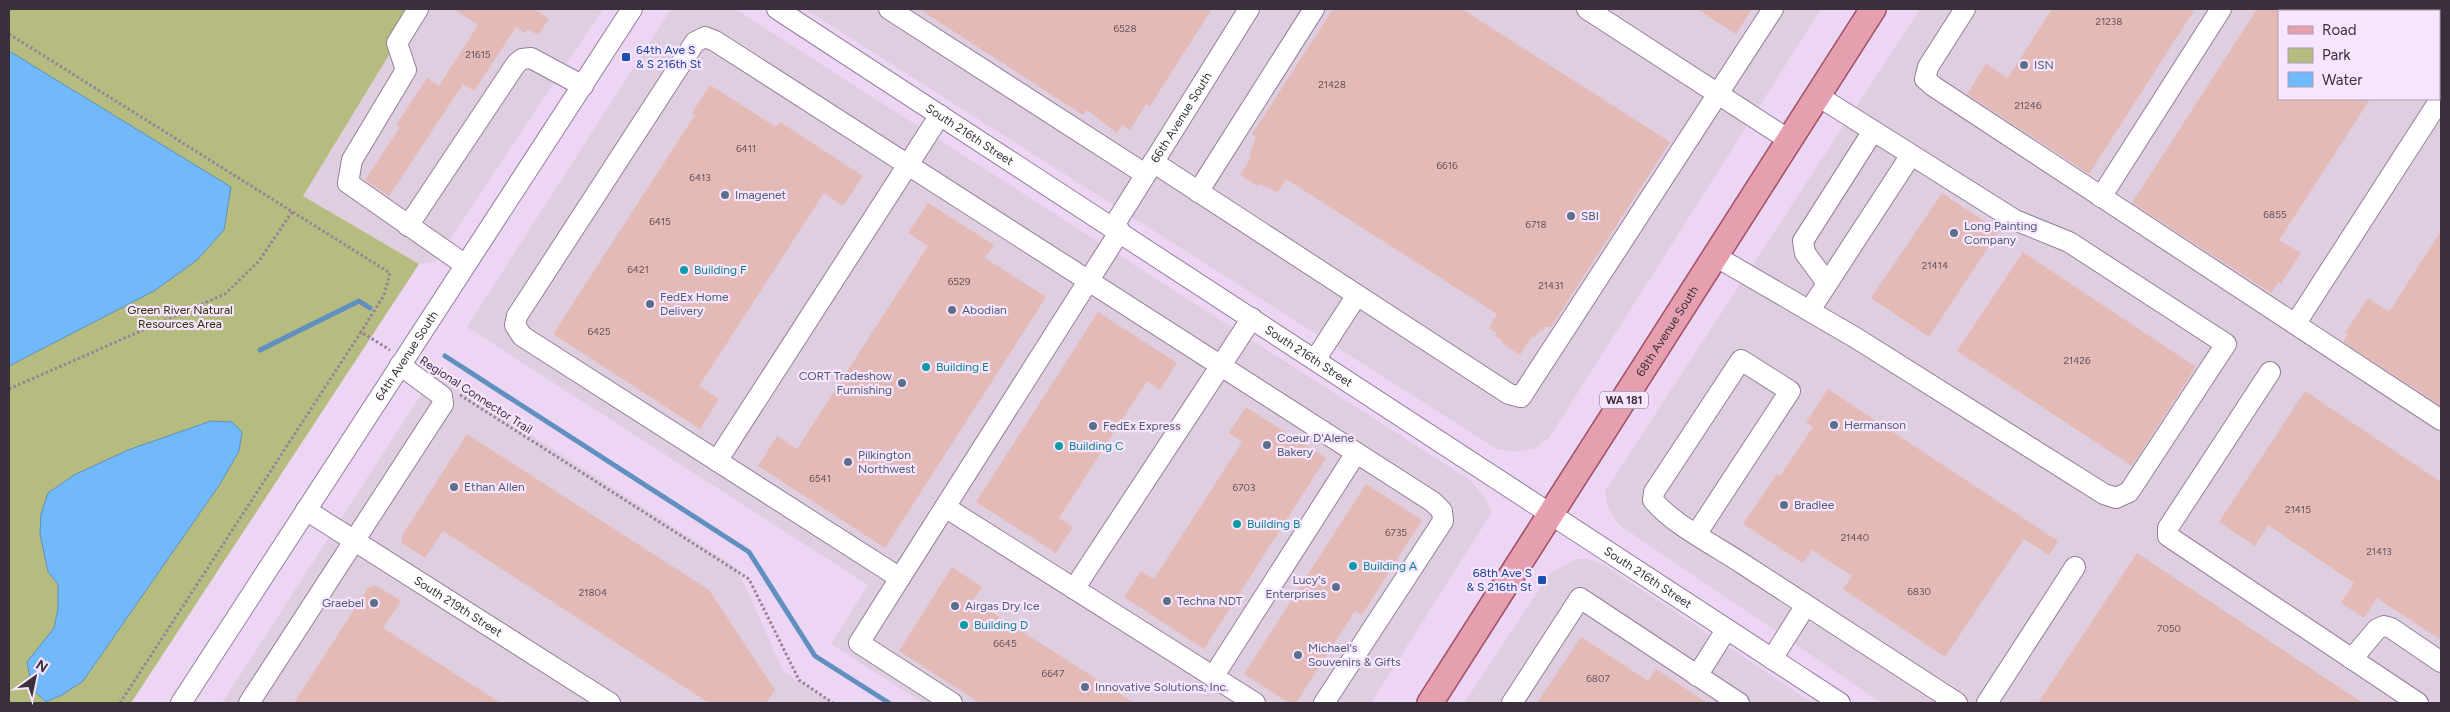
<svg xmlns="http://www.w3.org/2000/svg" width="2450" height="712" font-family="Figtree,sans-serif">
	<rect width="100%" height="100%" fill="#edd5f4"/>
	<!-- industrial -->
	<g fill="#dfcee0" fill-rule="evenodd">
		<polygon points="417,9 603,9 435,262 419,264 303,196"/>
		<polygon points="671,9 735,9 1470,480 1484,496 1492,512 1371,703 923,703 831,644 868,585 467,327"/>
		<polygon points="805,9 1821,9 1549,438 1534,449 1512,452 1497,449"/>
		<path d="M 1920,9 L 2441,9 L 2441,703 L 1882,703 L 1619,525 L 1608,508 L 1605,491 ZM 2279,11 L 2439,11 L 2439,99 L 2279,99 Z"/>
		<polygon points="435,373 737,568 783,671 833,703 222,703"/>
		<polygon points="1576,559 1586,559 1604,565 1813,703 1464,703 1550,573"/>
	</g>
	<!-- green -->
	<polygon fill="#b6bb7f" points="9,9 417,9 303,196 419,264 131,703 9,703"/>
	<!-- water -->
	<g fill="#71b9f9" stroke="#6090c0">
		<polygon points="9,51 231,187 224,230 197,260 154,291 9,366"/>
		<polygon points="211,421 232,422 242,432 239,451 220,484 83,681 62,695 46,702 32,689 27,662 54,628 58,609 58,584 48,572 40,534 41,514 48,493 74,475 128,450"/>
	</g>
	<g fill="none" stroke-linecap="round" stroke-linejoin="round">
		<!-- stream -->
		<g stroke="#6090c0" stroke-width="5">
			<polyline points="260,350 359,301 370,308"/>
			<polyline points="445,356 749,552 815,656 889,703"/>
		</g>
	</g>
	<!-- building -->
	<g fill="#e4bab7">
		<polygon points="454,9 534,9 549,19 538,35 528,29 525,33 516,27 474,91 463,84 389,196 365,180 400,127 396,125 427,78 439,86 478,25"/>
		<polygon points="919,9 1212,9 1150,106 1146,104 1130,130 1122,125 1117,133 1087,110 1083,115"/>
		<polygon points="1333,9 1462,9 1670,142 1551,327 1545,327 1542,332 1540,330 1534,338 1532,336 1520,355 1502,343 1503,341 1495,336 1497,333 1489,328 1497,314 1286,179 1278,192 1260,184 1258,186 1240,175 1252,156 1249,155 1256,137 1252,134"/>
		<polygon points="1697,9 1752,9 1736,34"/>
		<polygon points="2052,9 2195,9 2089,174 1967,94 1986,64 2008,78"/>
		<polygon points="2257,9 2279,9 2279,99 2370,99 2279,240 2301,253 2281,284 2278,282 2271,293 2132,203"/>
		<polygon points="710,85 776,127 780,122 863,176 843,206 824,193 699,386 719,399 700,429 553,334 695,115 692,113"/>
		<polygon points="1942,193 1999,231 1929,337 1871,298"/>
		<polygon points="928,203 994,245 985,258 1046,297 885,548 758,466 777,436 797,449 928,246 908,233"/>
		<polygon points="2441,231 2441,406 2343,342 2348,334 2345,333 2368,298 2389,312"/>
		<polygon points="2023,252 2196,367 2132,466 1957,351"/>
		<polygon points="1098,312 1177,363 1160,390 1147,381 1059,518 1073,527 1056,553 976,502"/>
		<polygon points="1828,389 2058,541 2049,555 2024,539 1945,657 1843,589 1852,576 1812,550 1803,563 1743,524 1777,474 1780,476 1813,427 1806,422"/>
		<polygon points="2305,391 2441,482 2441,640 2377,598 2364,618 2341,603 2354,583 2268,525 2255,546 2219,522"/>
		<polygon points="1246,407 1326,458 1204,649 1124,597 1141,571 1154,579 1242,442 1229,433"/>
		<polygon points="467,434 709,590 775,690 766,703 709,703 443,531 425,558 401,542 402,536"/>
		<polygon points="1366,484 1422,520 1362,615 1355,611 1296,703 1289,703 1244,674"/>
		<polygon points="2137,553 2363,703 2038,703"/>
		<polygon points="952,567 982,587 973,600 1134,703 980,703 899,651"/>
		<polygon points="372,586 377,586 401,601 383,628 501,703 294,703 368,588"/>
		<polygon points="1581,637 1648,681 1656,669 1707,703 1537,703"/>
	</g>
	<g fill="none" stroke-linecap="round" stroke-linejoin="round">
		<defs>
			<g id="minor">
				<polyline points="418,9 397,43 406,70 352,160 348,183 464,264"/>
				<path id="s1" d="M 777,9 L 1840,703"/>
				<polyline points="889,9 1145,174"/>
				<polyline points="1587,9 1789,140"/>
				<polyline points="1965,9 1928,67 1925,79 1933,86 2441,420"/>
				<polyline points="1153,162 1509,394 1521,397 1773,9"/>
				<polyline points="1198,192 1314,9"/>
				<polyline points="2101,197 2221,9"/>
				<polyline points="408,226 516,64 522,59 531,58 583,86"/>
				<path id="s2" d="M 1113,227 L 1249,9"/>
				<polyline points="1715,256 1856,338 2104,494 2116,498 2129,492 2226,344 2069,242 2015,220 1818,96"/>
				<polyline points="1827,283 1805,253 1803,241 1873,131"/>
				<polyline points="1810,310 1911,155"/>
				<polyline points="2296,323 2441,98"/>
				<polyline points="1315,360 1357,295"/>
				<polyline points="2270,372 2168,528 2168,536 2418,703"/>
				<polyline points="717,461 940,115"/>
				<polyline points="945,507 1255,703"/>
				<path id="s3" d="M 306,510 L 610,703"/>
				<path d="M 1697,533 L 1790,391 L 1741,360 L 1654,492 L 1653,500 C 1672,524 1716,546 1743,564 C 1814,610 1886,657 1957,703"/>
				<polyline points="900,578 1120,231"/>
				<polyline points="1074,589 1252,318"/>
				<polyline points="1772,659 1806,605"/>
				<polyline points="2352,659 2377,629 2384,626 2391,628 2441,662"/>
				<polyline points="1697,676 1726,630"/>
				<polyline points="1213,677 1356,453"/>
				<path id="s4" d="M 181,703 L 632,9"/>
				<polyline points="249,703 443,404 442,396 400,365"/>
				<polyline points="952,703 859,643 900,578 522,336 515,325 517,316 695,42 705,37 715,41 1433,502 1442,511 1443,521 1324,703"/>
				<polyline points="1512,703 1580,598 1739,703"/>
				<polyline points="1987,703 2075,567"/>
			</g>
			<g id="major">
				<path id="s5" d="M 1430,703 L 1873,9"/>
			</g>
		</defs>
		<!-- minor casing -->
		<use href="#minor" stroke="#947e9b" stroke-width="22"/>
		<!-- major casing -->
		<use href="#major" stroke="#9e4f64" stroke-width="28"/>
		<!-- path -->
		<g stroke="#95849a" stroke-width="3" stroke-dasharray="2.5 2.5" stroke-linecap="butt">
			<polyline points="9,34 390,273 384,295 361,332"/>
			<polyline points="9,389 225,294 259,261 292,212"/>
			<polyline points="460,395 749,579 799,680 833,703"/>
			<polyline points="120,703 361,332 390,350"/>
		</g>
		<!-- minor -->
		<use href="#minor" stroke="#fff" stroke-width="20"/>
		<!-- major -->
		<use href="#major" stroke="#e69faf" stroke-width="25"/>
	</g>
	<!-- markers -->
	<g fill="#1a4fb4" stroke="#f7e4fd" stroke-width="2">
		<rect x="621" y="52" width="10" height="10" rx="2.5"/>
		<rect x="1537" y="575" width="10" height="10" rx="2.5"/>
	</g>
	<g fill="#5c6f8a" stroke="#f7e4fd" stroke-width="2">
		<circle cx="2024" cy="65" r="5"/>
		<circle cx="725" cy="195" r="5"/>
		<circle cx="1571" cy="216" r="5"/>
		<circle cx="1954" cy="233" r="5"/>
		<circle cx="650" cy="304" r="5"/>
		<circle cx="952" cy="310" r="5"/>
		<circle cx="902" cy="383" r="5"/>
		<circle cx="1834" cy="425" r="5"/>
		<circle cx="1093" cy="426" r="5"/>
		<circle cx="1267" cy="445" r="5"/>
		<circle cx="848" cy="462" r="5"/>
		<circle cx="454" cy="487" r="5"/>
		<circle cx="1784" cy="505" r="5"/>
		<circle cx="1336" cy="587" r="5"/>
		<circle cx="1167" cy="601" r="5"/>
		<circle cx="374" cy="603" r="5"/>
		<circle cx="955" cy="606" r="5"/>
		<circle cx="1298" cy="655" r="5"/>
		<circle cx="1085" cy="687" r="5"/>
	</g>
	<g fill="#0f9aa8" stroke="#f7e4fd" stroke-width="2">
		<circle cx="684" cy="270" r="5"/>
		<circle cx="926" cy="367" r="5"/>
		<circle cx="1059" cy="446" r="5"/>
		<circle cx="1237" cy="524" r="5"/>
		<circle cx="1353" cy="566" r="5"/>
		<circle cx="964" cy="625" r="5"/>
	</g>
	<g text-anchor="middle" stroke-width="4.5" stroke-linejoin="round" paint-order="stroke">
		<!-- number labels -->
		<g font-size="10" fill="#64525b">
			<text x="2109" y="25">21238</text>
			<text x="1125" y="32">6528</text>
			<text x="478" y="58">21615</text>
			<text x="1332" y="88">21428</text>
			<text x="2028" y="109">21246</text>
			<text x="746" y="152">6411</text>
			<text x="1447" y="169">6616</text>
			<text x="700" y="181">6413</text>
			<text x="2275" y="218">6855</text>
			<text x="660" y="225">6415</text>
			<text x="1536" y="228">6718</text>
			<text x="1935" y="269">21414</text>
			<text x="638" y="273">6421</text>
			<text x="959" y="285">6529</text>
			<text x="1551" y="289">21431</text>
			<text x="599" y="335">6425</text>
			<text x="2077" y="364">21426</text>
			<text x="820" y="482">6541</text>
			<text x="1244" y="491">6703</text>
			<text x="2298" y="513">21415</text>
			<text x="1396" y="536">6735</text>
			<text x="1855" y="541">21440</text>
			<text x="2379" y="555">21413</text>
			<text x="1919" y="595">6830</text>
			<text x="593" y="596">21804</text>
			<text x="2169" y="632">7050</text>
			<text x="1005" y="647">6645</text>
			<text x="1053" y="677">6647</text>
			<text x="1598" y="682">6807</text>
		</g>
		<!-- shield labels -->
		<rect fill="#f7e4fd" stroke="#726676" stroke-width="1" x="1600" y="391.5" width="48" height="17" rx="4"/>
		<g font-size="11" font-weight="bold" fill="#39303c">
			<text x="1624" y="404">WA 181</text>
		</g>
		<!-- transit labels -->
		<g font-size="12" fill="#164399" stroke="#f7e4fd" text-anchor="start">
			<text x="636" y="54">64th Ave S<tspan x="636" dy="14">&amp; S 216th St</tspan></text>
			<text x="1532" y="577" text-anchor="end">68th Ave S<tspan x="1532" dy="14">&amp; S 216th St</tspan></text>
		</g>
		<!-- service labels -->
		<g font-size="12" fill="#4e5e75" stroke="#f7e4fd" text-anchor="start">
			<text x="2034" y="69">ISN</text>
			<text x="735" y="199">Imagenet</text>
			<text x="1581" y="220">SBI</text>
			<text x="1964" y="230">Long Painting<tspan x="1964" dy="14">Company</tspan></text>
			<text x="660" y="301">FedEx Home<tspan x="660" dy="14">Delivery</tspan></text>
			<text x="962" y="314">Abodian</text>
			<text x="892" y="380" text-anchor="end">CORT Tradeshow<tspan x="892" dy="14">Furnishing</tspan></text>
			<text x="1844" y="429">Hermanson</text>
			<text x="1103" y="430">FedEx Express</text>
			<text x="1277" y="442">Coeur D'Alene<tspan x="1277" dy="14">Bakery</tspan></text>
			<text x="858" y="459">Pilkington<tspan x="858" dy="14">Northwest</tspan></text>
			<text x="464" y="491">Ethan Allen</text>
			<text x="1794" y="509">Bradlee</text>
			<text x="1326" y="584" text-anchor="end">Lucy's<tspan x="1326" dy="14">Enterprises</tspan></text>
			<text x="1177" y="605">Techna NDT</text>
			<text x="364" y="607" text-anchor="end">Graebel</text>
			<text x="965" y="610">Airgas Dry Ice</text>
			<text x="1308" y="652">Michael's<tspan x="1308" dy="14">Souvenirs &amp; Gifts</tspan></text>
			<text x="1095" y="691">Innovative Solutions, Inc.</text>
		</g>
		<!-- street labels -->
		<g font-size="12" fill="#39303c" stroke="#f7e4fd">
			<text dy="4" stroke="none"><textPath href="#s2" startOffset="129">66th Avenue South</textPath></text>
			<text dy="4" stroke="none"><textPath href="#s1" startOffset="230">South 216th Street</textPath></text>
			<text dy="4" stroke="none"><textPath href="#s5" startOffset="441">68th Avenue South</textPath></text>
			<text dy="4" stroke="none"><textPath href="#s4" startOffset="414">64th Avenue South</textPath></text>
			<text dy="4" stroke="none"><textPath href="#s1" startOffset="635">South 216th Street</textPath></text>
			<text transform="translate(476 395) rotate(33)" y="4">Regional Connector Trail</text>
			<text dy="4" stroke="none"><textPath href="#s1" startOffset="1040">South 216th Street</textPath></text>
			<text dy="4" stroke="none"><textPath href="#s3" startOffset="180">South 219th Street</textPath></text>
		</g>
		<!-- culture labels -->
		<g font-size="12" fill="#0d838f" stroke="#f7e4fd" text-anchor="start">
			<text x="694" y="274">Building F</text>
			<text x="936" y="371">Building E</text>
			<text x="1069" y="450">Building C</text>
			<text x="1247" y="528">Building B</text>
			<text x="1363" y="570">Building A</text>
			<text x="974" y="629">Building D</text>
		</g>
		<!-- park labels -->
		<g font-size="12" fill="#2f3209" stroke="#f7e4fd">
			<text x="180" y="314">Green River Natural<tspan x="180" dy="14">Resources Area</tspan></text>
		</g>
	</g>
	<!-- border -->
	<rect width="2450" height="712" fill="none" stroke="#39303c" stroke-width="20"/>
	<!-- legend -->
	<rect x="2278" y="10" width="162" height="90" fill="#f7e4fd" stroke="#ab9cb0"/>
	<rect x="2288" y="26" width="25" height="8" fill="#e69faf" stroke="#ab9cb0"/>
	<text x="2322" y="35" font-size="15" fill="#39303c">Road</text>
	<rect x="2288" y="48" width="25" height="15" fill="#b6bb7f" stroke="#ab9cb0"/>
	<text x="2322" y="60" font-size="15" fill="#39303c">Park</text>
	<rect x="2288" y="72" width="25" height="15" fill="#71b9f9" stroke="#ab9cb0"/>
	<text x="2322" y="85" font-size="15" fill="#39303c">Water</text>
	<!-- north arrow -->
	<g transform="translate(35 677) rotate(33)" stroke="#f7e4fd" stroke-width="4" paint-order="stroke">
	<path d="M0-4L9 19L0 12L-9 19Z" fill="#39303c"/>
	<text y="-8" font-size="14" font-weight="bold" text-anchor="middle" fill="#39303c">N</text>
	</g>
</svg>
